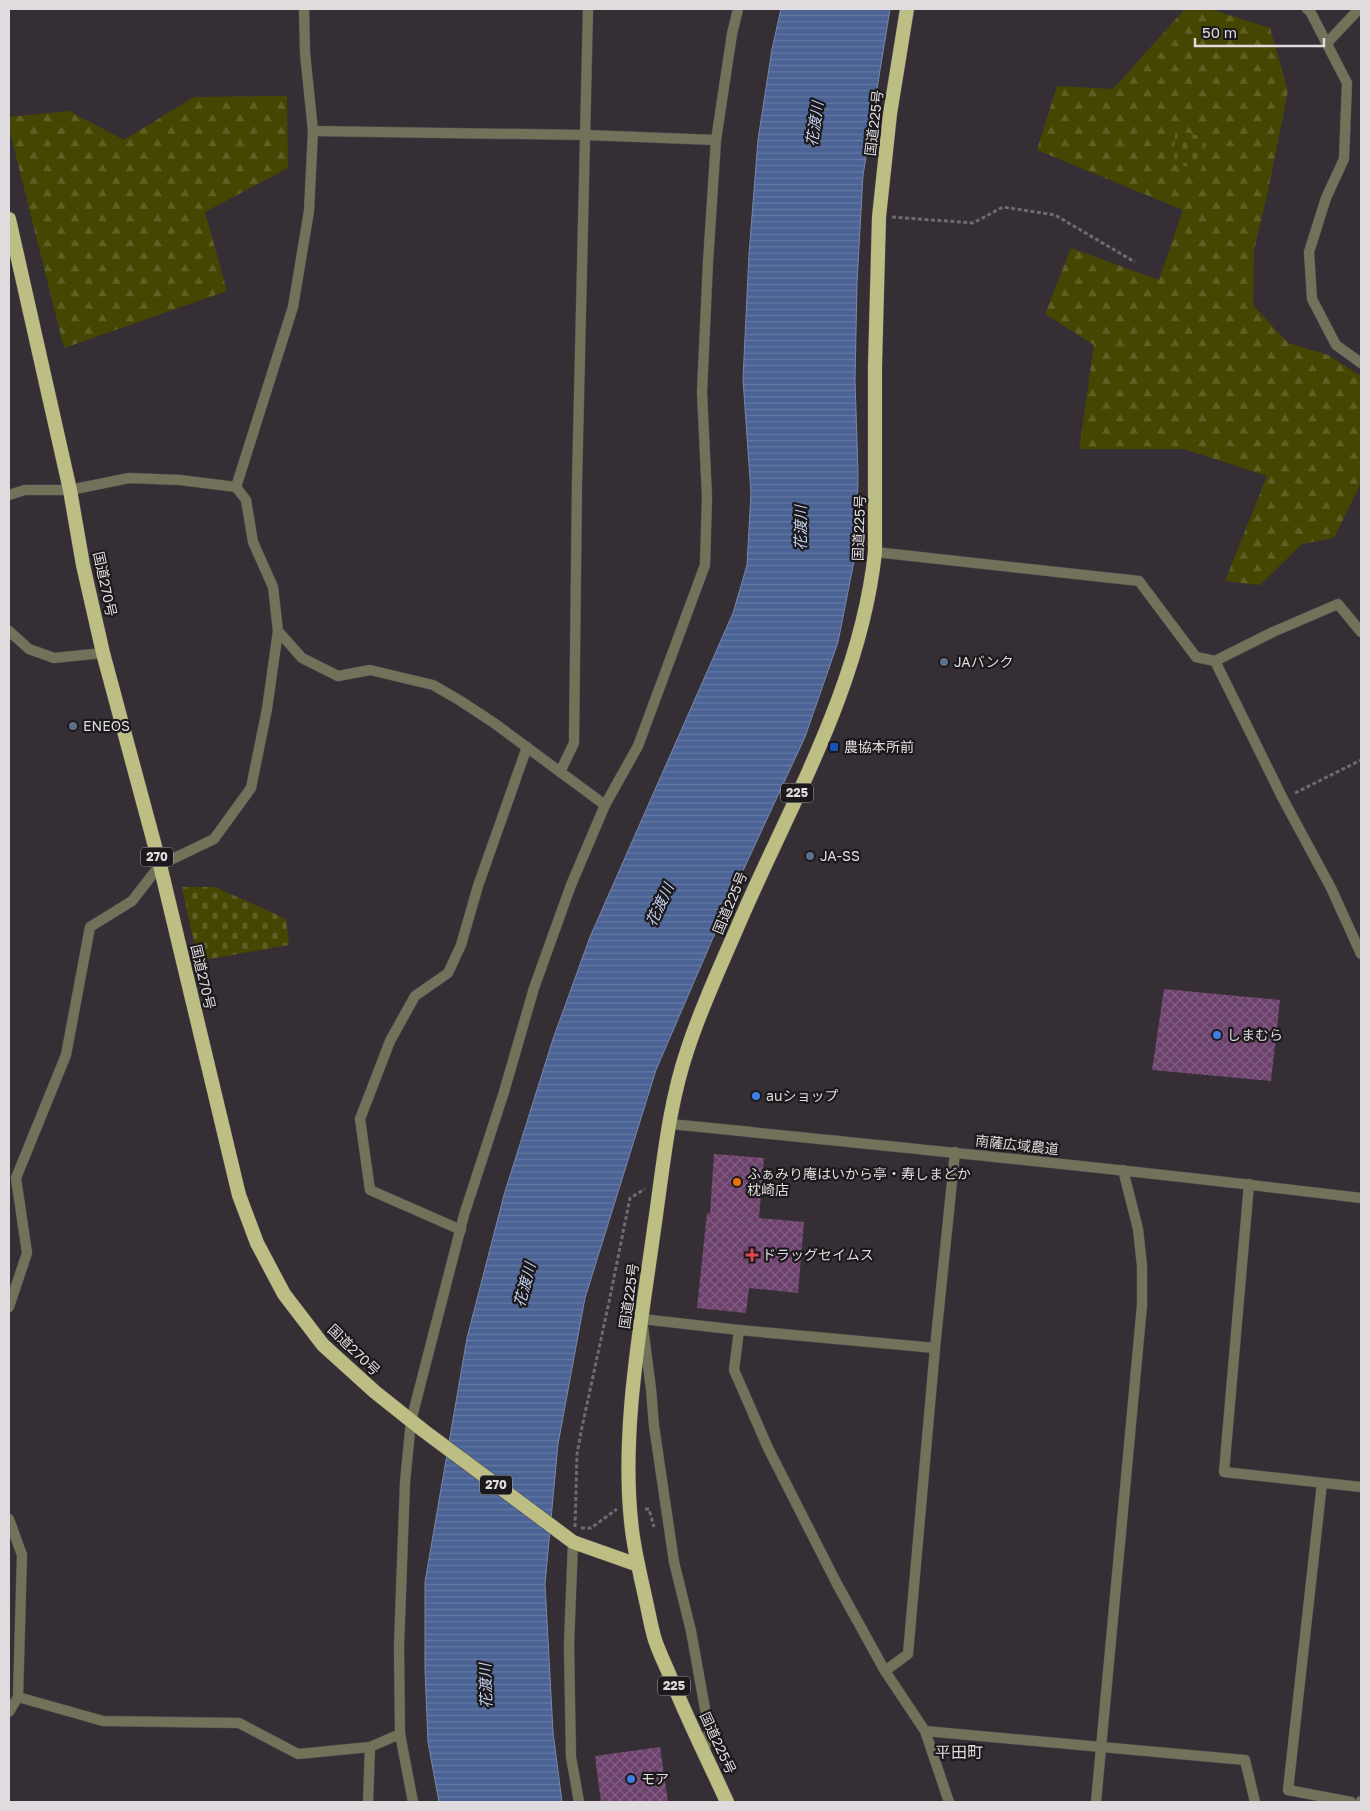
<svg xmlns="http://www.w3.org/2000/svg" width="1370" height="1811" font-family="'Golos Text','Noto Sans JP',sans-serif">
	<defs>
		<pattern id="forest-firs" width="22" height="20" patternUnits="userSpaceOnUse" patternTransform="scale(1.25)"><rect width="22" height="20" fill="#444601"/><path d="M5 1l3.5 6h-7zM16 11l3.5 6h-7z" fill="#5f6026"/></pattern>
		<pattern id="cemetery-stones" width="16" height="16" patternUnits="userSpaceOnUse" patternTransform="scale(1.25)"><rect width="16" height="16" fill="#444601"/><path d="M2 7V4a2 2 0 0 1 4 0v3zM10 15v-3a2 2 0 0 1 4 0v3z" fill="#5f6026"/></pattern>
		<pattern id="water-rules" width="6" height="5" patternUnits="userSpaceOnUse" patternTransform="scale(1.25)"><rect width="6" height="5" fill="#4b6394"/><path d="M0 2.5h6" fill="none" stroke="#6479a3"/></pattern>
		<pattern id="building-cross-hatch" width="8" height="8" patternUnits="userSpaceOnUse" patternTransform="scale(1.25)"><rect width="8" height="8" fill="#6c426c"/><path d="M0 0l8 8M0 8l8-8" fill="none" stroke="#815d81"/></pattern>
	</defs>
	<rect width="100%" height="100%" fill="#352f35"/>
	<!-- forest -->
	<g fill="url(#forest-firs)">
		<polygon points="1185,9 1210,9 1270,28 1288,91 1268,191 1254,250 1253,305 1288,343 1328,355 1361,376 1361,483 1334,538 1302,544 1260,585 1225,581 1267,476 1184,449 1079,449 1094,345 1045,314 1071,248 1159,280 1183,210 1037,150 1057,86 1113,89"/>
		<polygon points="287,96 288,168 205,212 227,291 64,348 9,128 9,117 69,111 124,140 194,97"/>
	</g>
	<!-- cemetery -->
	<g fill="url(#cemetery-stones)">
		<polygon points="1175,129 1206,138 1201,173 1174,161"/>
		<polygon points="182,887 215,887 286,919 289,945 198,961"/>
	</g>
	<!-- water -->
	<polygon fill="url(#water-rules)" stroke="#7787aa" points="781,9 890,9 863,175 857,283 855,380 858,472 857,546 838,642 805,737 728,903 656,1070 585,1298 558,1444 545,1584 553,1732 562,1802 439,1802 428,1742 425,1669 425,1582 467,1338 504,1195 553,1039 590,937 733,613 747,565 751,493 743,379 749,254 758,140 772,49"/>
	<!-- building -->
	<g fill="url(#building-cross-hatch)">
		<polygon points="1164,989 1280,1000 1271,1081 1152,1070"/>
		<polygon points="714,1154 764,1158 759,1218 804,1222 798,1293 749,1288 746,1313 697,1308 707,1213 710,1214"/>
		<polygon points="660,1747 668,1802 601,1802 595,1756"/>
	</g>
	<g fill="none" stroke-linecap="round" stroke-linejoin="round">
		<defs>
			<g id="minor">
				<polyline points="1307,9 1310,11 1347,83 1344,159 1326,198 1309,252 1312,299 1336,345 1361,363"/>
				<polyline points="1327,43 1359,9"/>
				<polyline points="313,131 586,135 716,140"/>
				<polyline points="236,487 293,307 309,211 313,131 305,53 304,9"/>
				<polyline points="9,495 25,490 70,490 129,478 180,480 236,487 246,500 253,542 273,587 278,631 302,658 338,676 370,670 433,685 459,700 494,723 605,805"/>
				<polyline points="875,552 1139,581 1196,657 1215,661 1273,632 1338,604 1361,632"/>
				<polyline points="1215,661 1283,799 1331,888 1361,954"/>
				<polyline points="560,772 574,743 577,483 588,9"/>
				<polyline points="1249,1184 1224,1472 1361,1487"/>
				<polyline points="461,1230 370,1190 360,1119 390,1041 415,996 448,973 461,945 478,886 527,747"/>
				<polyline points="9,1307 27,1253 16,1178 66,1055 90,927 132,901 160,865 214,839 251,788 267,709 278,631"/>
				<polyline points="739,1330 734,1370 768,1448 837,1584 885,1671 925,1731 949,1802"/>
				<polyline points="411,1421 464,1215 504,1092 534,988 571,885 605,805 638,746 705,565 707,497 702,392 708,262 716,140 732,34 738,9"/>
				<polyline points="1322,1483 1288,1790 1351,1802"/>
				<polyline points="9,1519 22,1555 18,1697 9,1712"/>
				<polyline points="573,1542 569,1645 571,1757 579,1802"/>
				<polyline points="885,1671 908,1654 935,1348 955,1152"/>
				<polyline points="18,1697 103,1721 239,1723 298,1754 370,1747 400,1734"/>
				<polyline points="925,1731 1245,1760 1255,1802"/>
				<polyline points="704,1752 709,1731 691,1631 674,1562 654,1426 651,1389 642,1319 739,1330 935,1348"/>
				<polyline points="368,1802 370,1747"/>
				<polyline points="1096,1802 1142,1305 1142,1266 1138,1229 1123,1170"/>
				<polyline points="1361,1802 1361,1801"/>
			</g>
			<g id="tertiary">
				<polyline points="9,631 29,649 54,658 103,653"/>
				<path d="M 670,1124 C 900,1147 1131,1170 1361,1198"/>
				<polyline points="411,1421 405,1482 399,1646 400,1734 413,1802"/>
			</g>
			<g id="trunk">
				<polyline points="9,219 70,490 83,565 103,653 160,865 239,1195 257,1243 284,1294 323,1345 375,1392 424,1431 573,1542 638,1565"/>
				<path d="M 727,1802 C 708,1760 687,1719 670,1676 C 665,1664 659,1652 655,1640 C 651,1627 649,1614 646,1601 C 641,1578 635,1554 632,1530 C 620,1434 641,1325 654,1229 C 663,1169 668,1106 688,1048 C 702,1005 722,963 740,921 C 792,801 861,684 875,552 L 875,366 L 879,217 L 890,114 L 907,9"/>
			</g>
		</defs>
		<!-- minor casing -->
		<use href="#minor" stroke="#504b50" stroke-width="11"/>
		<!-- tertiary casing -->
		<use href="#tertiary" stroke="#504b50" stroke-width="11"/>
		<!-- trunk casing -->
		<use href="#trunk" stroke="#504b50" stroke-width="15"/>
		<!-- path -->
		<g stroke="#6f6a6f" stroke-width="3" stroke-dasharray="4 2.5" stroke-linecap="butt">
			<polyline points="892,217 973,223 1003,207 1055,215 1135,262"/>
			<polyline points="1295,793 1361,760"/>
			<polyline points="645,1509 649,1509 654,1527"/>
			<polyline points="575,1527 577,1454 581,1432 609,1302 630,1198 645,1189"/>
			<polyline points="581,1528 591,1528 617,1509"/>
		</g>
		<!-- minor -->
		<use href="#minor" stroke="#717259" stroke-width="10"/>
		<!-- tertiary -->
		<use href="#tertiary" stroke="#717259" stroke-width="10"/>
		<!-- trunk -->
		<use href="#trunk" stroke="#bcbe84" stroke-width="14"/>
	</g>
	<!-- markers -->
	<g fill="#5c6f8a" stroke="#1b191b" stroke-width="2">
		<circle cx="944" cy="662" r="5"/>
		<circle cx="73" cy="726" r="5"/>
		<circle cx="810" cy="856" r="5"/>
	</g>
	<rect fill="#1a4fb4" stroke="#1b191b" stroke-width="2" x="829" y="742" width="10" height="10" rx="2.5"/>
	<g fill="#3f7fe0" stroke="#1b191b" stroke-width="2">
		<circle cx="1217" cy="1035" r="5"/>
		<circle cx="756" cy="1096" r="5"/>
		<circle cx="631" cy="1779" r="5"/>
	</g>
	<circle fill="#e8710a" stroke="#1b191b" stroke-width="2" cx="737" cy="1182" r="5"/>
	<path fill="#e0444e" stroke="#1b191b" stroke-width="2" d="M749.5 1247.5h5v5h5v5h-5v5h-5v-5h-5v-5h5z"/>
	<g text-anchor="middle" stroke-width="4.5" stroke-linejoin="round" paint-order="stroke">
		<!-- shield labels -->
		<g fill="#1b191b" stroke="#a4a1a4" stroke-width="1">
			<rect x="781" y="783.5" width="32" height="19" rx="4"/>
			<rect x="141" y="847.5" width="32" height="19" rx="4"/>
			<rect x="480" y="1475.5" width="32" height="19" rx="4"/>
			<rect x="658" y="1676.5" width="32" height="19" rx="4"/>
		</g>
		<g font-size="12" font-weight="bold" fill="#dfdbdf">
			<text x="797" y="797">225</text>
			<text x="157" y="861">270</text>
			<text x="496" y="1489">270</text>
			<text x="674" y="1690">225</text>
		</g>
		<!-- street labels -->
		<g font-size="14" fill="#dfdbdf" stroke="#1b191b">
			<text transform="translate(874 123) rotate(-83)" y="5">国道225号</text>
			<text transform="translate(859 528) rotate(-88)" y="5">国道225号</text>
			<text transform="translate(105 584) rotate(78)" y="5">国道270号</text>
			<text transform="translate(730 903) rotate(-67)" y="5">国道225号</text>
			<text transform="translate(203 977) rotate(77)" y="5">国道270号</text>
			<text transform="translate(1017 1145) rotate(6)" y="5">南薩広域農道</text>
			<text transform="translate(629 1296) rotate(-82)" y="5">国道225号</text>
			<text transform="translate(354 1350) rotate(44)" y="5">国道270号</text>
			<text transform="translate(718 1743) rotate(65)" y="5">国道225号</text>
		</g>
		<!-- poi labels -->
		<g font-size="14" fill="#dfdbdf" stroke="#1b191b" text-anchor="start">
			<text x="954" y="667">JAバンク</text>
			<text x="83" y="731">ENEOS</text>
			<text x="844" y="752">農協本所前</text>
			<text x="820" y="861">JA-SS</text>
			<text x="1227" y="1040">しまむら</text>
			<text x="766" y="1101">auショップ</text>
			<text x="747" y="1179">ふぁみり庵はいから亭・寿しまどか<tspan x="747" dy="16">枕崎店</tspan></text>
			<text x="762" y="1260">ドラッグセイムス</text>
			<text x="641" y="1784">モア</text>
		</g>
		<!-- water labels -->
		<g font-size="15" font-style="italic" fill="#c6d5f3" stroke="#1b191b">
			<text transform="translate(815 124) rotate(-82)" y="5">花渡川</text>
			<text transform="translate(801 528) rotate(-90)" y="5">花渡川</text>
			<text transform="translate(660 905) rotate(-65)" y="5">花渡川</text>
			<text transform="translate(525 1285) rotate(-75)" y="5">花渡川</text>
			<text transform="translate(486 1686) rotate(-92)" y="5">花渡川</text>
		</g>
		<!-- quarter labels -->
		<g font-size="16" fill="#dfdbdf" stroke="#1b191b">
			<text x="959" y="1758">平田町</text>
		</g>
	</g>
	<!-- border -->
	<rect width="1370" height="1811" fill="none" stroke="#dfdbdf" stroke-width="20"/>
	<!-- scale -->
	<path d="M1195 38v8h129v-8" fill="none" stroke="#dfdbdf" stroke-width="2.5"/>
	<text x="1202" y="38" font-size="15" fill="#dfdbdf" stroke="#1b191b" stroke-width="4" paint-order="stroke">50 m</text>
</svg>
